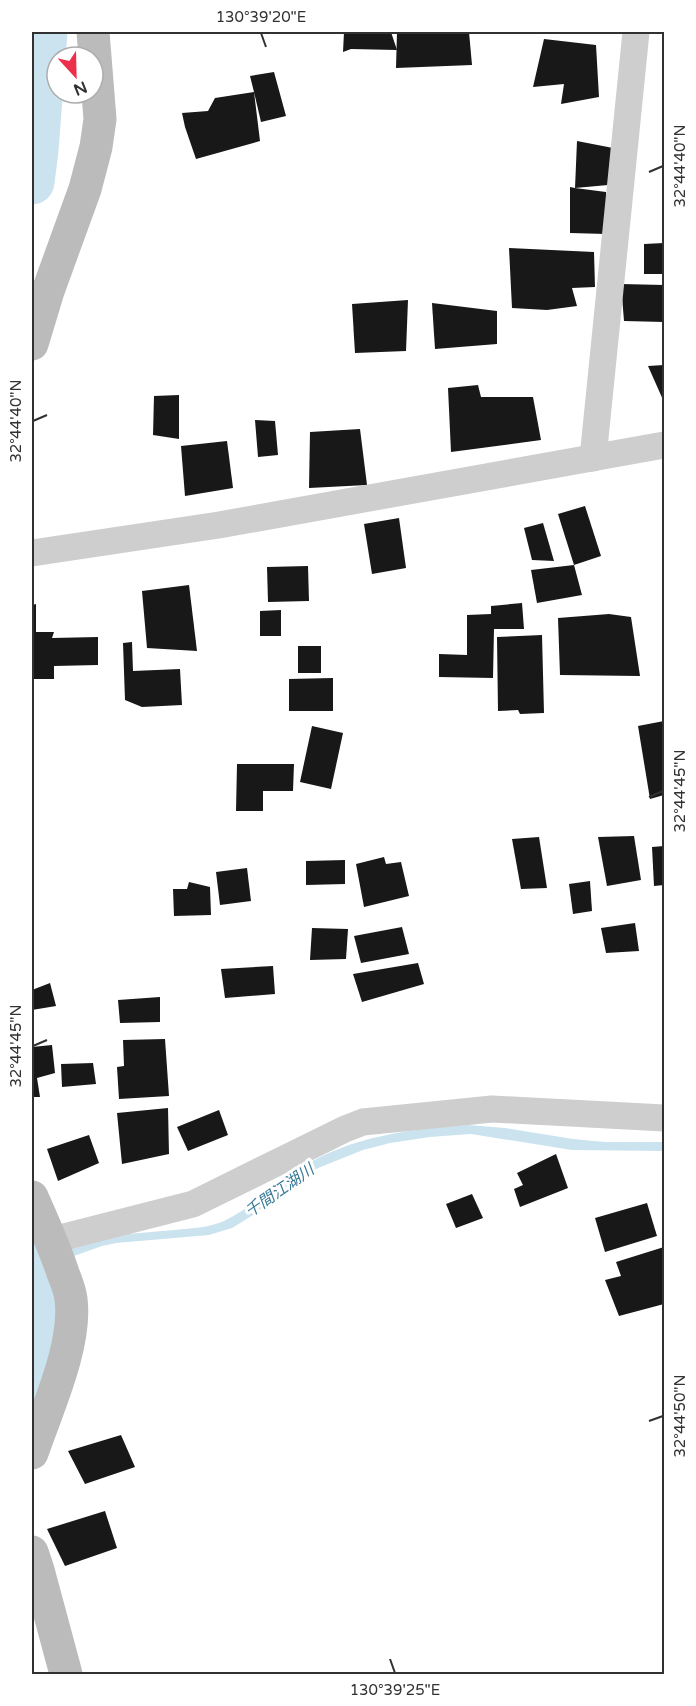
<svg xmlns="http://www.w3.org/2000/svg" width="696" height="1706" font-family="'Varela Round','Noto Sans JP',sans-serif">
	<rect width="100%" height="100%" fill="#fff"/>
	<!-- water -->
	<path fill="#cae3ee" d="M 468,1125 L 505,1128 L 573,1139 L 605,1142 L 664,1142 L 664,1151 L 572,1150 L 471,1134 L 430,1137 L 390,1143 L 363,1150 L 318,1168 L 281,1191 L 253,1215 L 232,1228 L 209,1235 L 116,1243 L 102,1246 L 71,1257 L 68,1249 C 82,1244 97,1237 111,1236 C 132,1233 154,1232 175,1230 C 192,1228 208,1228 224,1221 C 253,1207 275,1184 302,1167 C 352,1136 411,1129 468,1125 Z"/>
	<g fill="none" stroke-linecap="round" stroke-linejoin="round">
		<!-- stream -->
		<polyline stroke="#cae3ee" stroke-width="8" points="37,1268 39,1267"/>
		<!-- river -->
		<g stroke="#cae3ee" stroke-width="45">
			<polyline points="32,182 36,150 45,32"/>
			<path d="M 32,1254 C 37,1268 46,1285 49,1299 C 53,1324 45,1365 32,1387"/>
		</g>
	</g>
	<!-- building -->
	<g fill="#181818">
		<polygon points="344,32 391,32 397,50 351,49 343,52"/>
		<polygon points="397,32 469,32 472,65 396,68"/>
		<polygon points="544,39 596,45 599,97 561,104 564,84 533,87"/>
		<polygon points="274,72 286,116 261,122 254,92 260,141 196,159 185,127 182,113 208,111 215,98 254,92 250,76"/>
		<polygon points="577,141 613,148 608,185 575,188 606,192 606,234 570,233 570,187 575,188"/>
		<polygon points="664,243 664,274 644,274 644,244"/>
		<polygon points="509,248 594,252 595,287 572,288 577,306 547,310 512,308"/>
		<polygon points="621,284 664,285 664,322 624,321"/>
		<polygon points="408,300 406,351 355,353 352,304"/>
		<polygon points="432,303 497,311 497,344 435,349"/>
		<polygon points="664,365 664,402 648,366"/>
		<polygon points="478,385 481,397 533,397 541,440 451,452 448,388"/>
		<polygon points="179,395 179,439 153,435 154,396"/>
		<polygon points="255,420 275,421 278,455 258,457"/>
		<polygon points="360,429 367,485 309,488 310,432"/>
		<polygon points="227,441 233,488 185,496 181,446"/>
		<polygon points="585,506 601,556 574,565 558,514"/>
		<polygon points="399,518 406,568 372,574 364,524"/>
		<polygon points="543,523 554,561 532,560 524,528"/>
		<polygon points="574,565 582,595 537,603 531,570"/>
		<polygon points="308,566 309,601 268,602 267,567"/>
		<polygon points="189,585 197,651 147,648 142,591"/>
		<polygon points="522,603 524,629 494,629 493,678 439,677 439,654 467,655 467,615 491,614 491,606"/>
		<polygon points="36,604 36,632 54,632 52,638 98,637 98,665 54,666 54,679 32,679 32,605"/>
		<polygon points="281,610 281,636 260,636 260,611"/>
		<polygon points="609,614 631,617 640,676 560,675 558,618"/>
		<polygon points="542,635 544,713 520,714 518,710 498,711 497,637"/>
		<polygon points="132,642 133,671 180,669 182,705 142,707 125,700 123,643"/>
		<rect x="298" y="646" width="23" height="27"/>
		<polygon points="333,678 333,711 289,711 289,679"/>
		<polygon points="664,721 664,795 650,799 638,726"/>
		<polygon points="312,726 343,733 331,789 300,782"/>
		<polygon points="237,764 294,764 293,791 263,791 263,811 236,811"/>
		<polygon points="634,836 641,880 607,886 598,837"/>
		<polygon points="539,837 547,888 521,889 512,839"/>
		<polygon points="664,846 664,885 654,886 652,847"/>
		<polygon points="384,857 386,864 401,862 409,896 364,907 356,864"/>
		<polygon points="345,860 345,884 306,885 306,861"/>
		<polygon points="247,868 251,901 220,905 216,872"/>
		<polygon points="590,881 592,911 573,914 569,884"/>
		<polygon points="189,882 210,887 211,915 174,916 173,889 187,889"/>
		<polygon points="635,923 639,951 606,953 601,928"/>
		<polygon points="402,927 409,954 361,963 354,936"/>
		<polygon points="312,928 348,929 346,959 310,960"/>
		<polygon points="418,963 424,984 362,1002 353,974"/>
		<polygon points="273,966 275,994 225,998 221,969"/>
		<polygon points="50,983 56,1006 32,1010 32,990"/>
		<polygon points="160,997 160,1022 120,1023 118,1000"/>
		<polygon points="165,1039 169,1096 119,1099 117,1067 124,1066 123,1040"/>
		<polygon points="52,1045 55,1073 37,1078 40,1097 32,1097 32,1047"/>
		<polygon points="93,1063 96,1084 62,1087 61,1064"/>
		<polygon points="168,1108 169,1154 122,1164 117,1113"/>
		<polygon points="219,1110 228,1135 188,1151 177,1127"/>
		<polygon points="89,1135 99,1163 58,1181 47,1149"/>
		<polygon points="556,1154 568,1188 520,1207 514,1189 523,1185 517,1173"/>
		<polygon points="472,1194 483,1218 456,1228 446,1204"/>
		<polygon points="647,1203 657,1236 605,1252 595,1218"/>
		<polygon points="664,1247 664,1304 619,1316 605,1280 621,1276 616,1262"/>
		<polygon points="121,1435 135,1467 85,1484 68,1451"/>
		<polygon points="105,1511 117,1548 65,1566 47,1529"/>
	</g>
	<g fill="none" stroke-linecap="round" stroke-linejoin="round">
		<!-- street -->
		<g stroke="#cecece" stroke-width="27">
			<polyline points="593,458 636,32"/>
			<polyline points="32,553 219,525 664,445"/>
			<polyline points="52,1240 193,1204 345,1129 363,1122 492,1109 664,1118"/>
		</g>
		<!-- secondary -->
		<g stroke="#bbb" stroke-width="33">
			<polyline points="32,344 48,291 85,189 96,147 100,119 93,32"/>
			<path d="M 32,1197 C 43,1222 54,1246 63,1273 C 66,1281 70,1290 71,1299 C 77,1345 47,1409 32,1453"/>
			<polyline points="32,1552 38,1570 66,1674"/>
		</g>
	</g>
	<!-- ticks -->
	<path fill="none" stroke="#313131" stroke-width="2" d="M 261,33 L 266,47M 649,172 L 663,166M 33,421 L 47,415M 649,797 L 663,791M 33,1046 L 47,1040M 649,1421 L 663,1416M 390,1659 L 395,1673"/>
	<g text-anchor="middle" stroke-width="6" stroke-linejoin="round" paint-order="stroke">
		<!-- water labels -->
		<g font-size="16" font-style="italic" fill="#3b7a97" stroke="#fff">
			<text transform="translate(279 1190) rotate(-35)" y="6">千間江湖川</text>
		</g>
	</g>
	<!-- border -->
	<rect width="696" height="1706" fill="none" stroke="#ffffff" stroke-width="66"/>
	<!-- north arrow -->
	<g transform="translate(75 75) rotate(158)"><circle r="28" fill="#ffffff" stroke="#adadad" stroke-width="1.5"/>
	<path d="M0-4.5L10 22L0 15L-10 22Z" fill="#ec2f4b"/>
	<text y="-9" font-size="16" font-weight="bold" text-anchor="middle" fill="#313131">N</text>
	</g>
	<rect x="33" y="33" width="630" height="1640" fill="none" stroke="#313131" stroke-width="2"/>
	<g font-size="15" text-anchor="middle" fill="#313131">
		<text x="261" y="22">130°39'20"E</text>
		<text transform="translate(680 166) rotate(-90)" y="5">32°44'40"N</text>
		<text transform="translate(16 421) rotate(-90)" y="5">32°44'40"N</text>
		<text transform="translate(680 791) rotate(-90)" y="5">32°44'45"N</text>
		<text transform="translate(16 1046) rotate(-90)" y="5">32°44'45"N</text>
		<text transform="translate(680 1416) rotate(-90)" y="5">32°44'50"N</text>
		<text x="395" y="1695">130°39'25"E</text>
	</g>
</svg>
